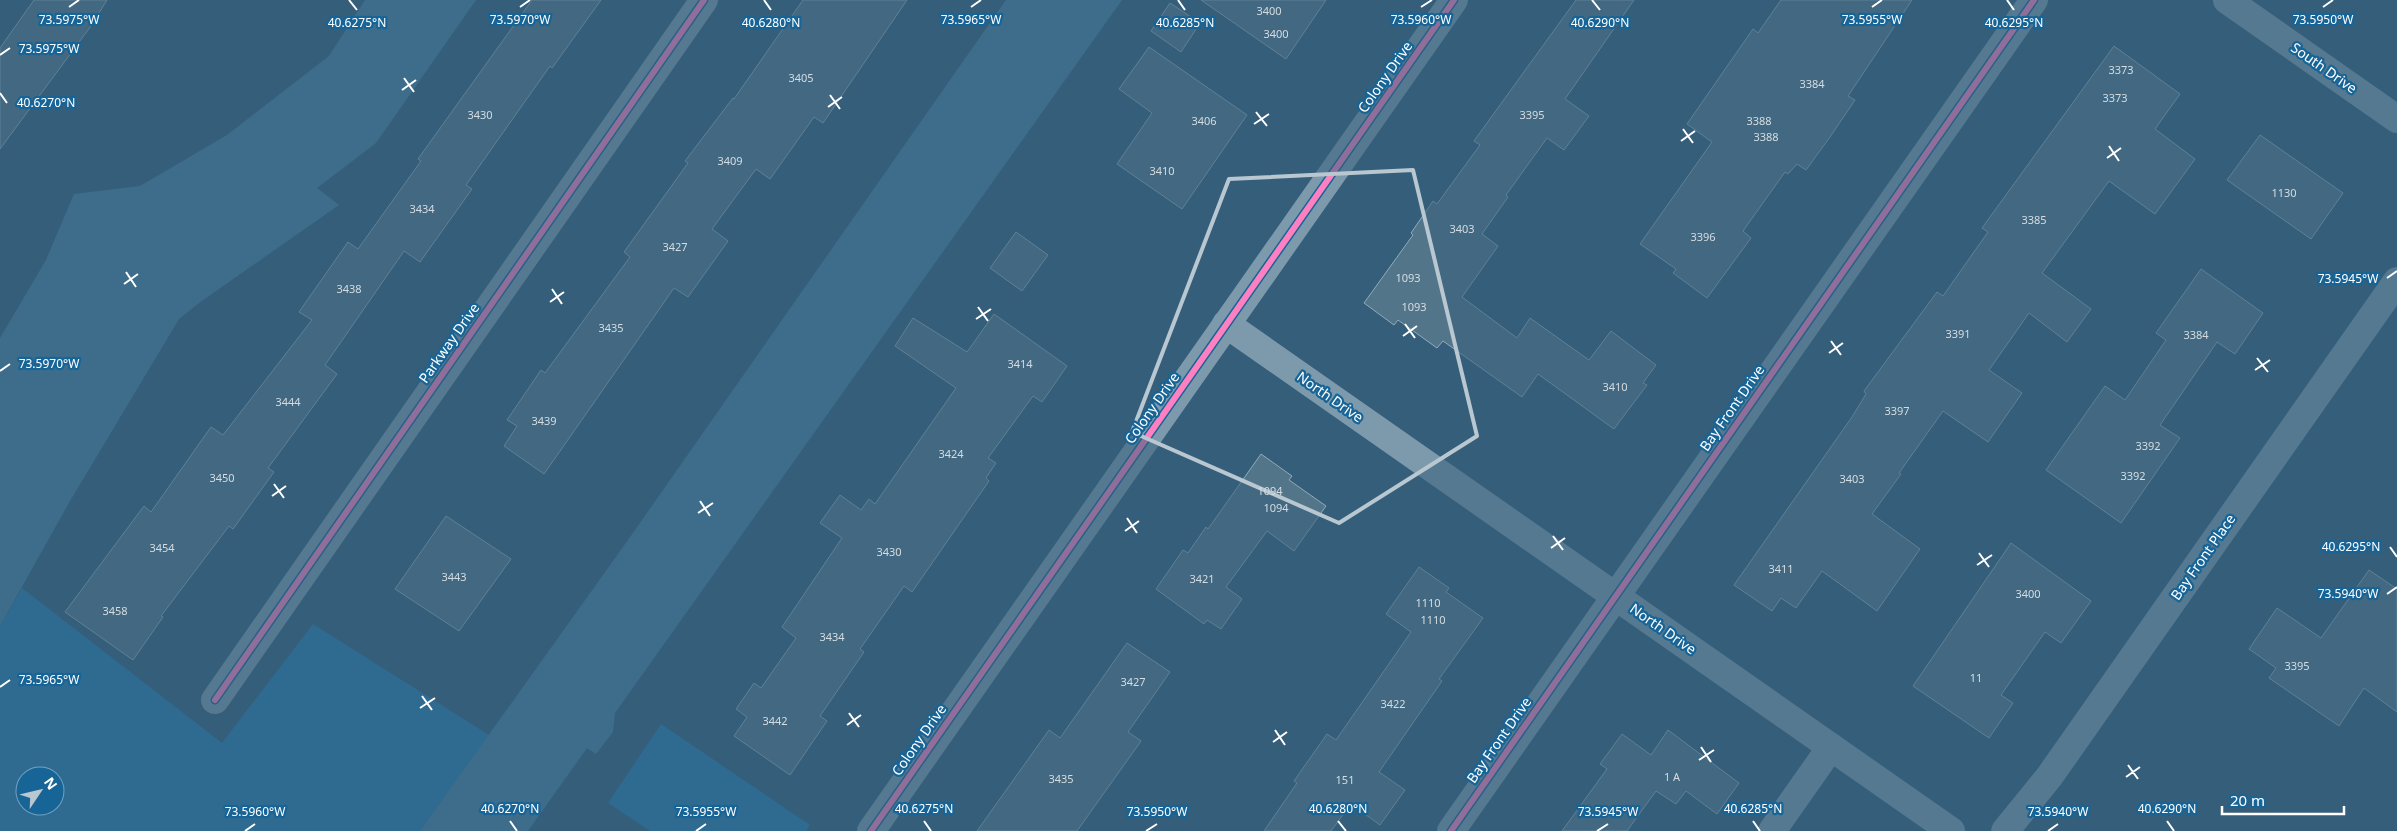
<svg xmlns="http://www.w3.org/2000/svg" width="2397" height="831" font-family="'Noto Sans',sans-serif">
	<rect width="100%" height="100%" fill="#345e7a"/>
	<!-- green -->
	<g fill="#287aab" fill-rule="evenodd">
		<path d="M 22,588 L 222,743 L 313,624 L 489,735 L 420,831 L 0,831 L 0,626 ZM 25,776 L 55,776 L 55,806 L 25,806 Z"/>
		<polygon points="661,724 810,825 806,831 650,831 608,803"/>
	</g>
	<!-- water -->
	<g fill="#4a7ea0">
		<polygon points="365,0 476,0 376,143 317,188 339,205 199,303 179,319 70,501 0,626 0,338 46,260 74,194 140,186 227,135 329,56"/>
		<polygon points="1006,0 1122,0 615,713 613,732 596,754 587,748 528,831 420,831 628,540"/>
	</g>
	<!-- building -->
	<g fill="#53758a" stroke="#92aaba">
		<polygon points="34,0 107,0 91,26 0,149 0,48"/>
		<polygon points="532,0 601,0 552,68 550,66 466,185 472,189 420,262 404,251 325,365 337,374 268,468 274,472 233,529 229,526 161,616 163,617 133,660 65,612 144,506 151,512 211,427 223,435 312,320 299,312 348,242 358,249 421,161 418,159"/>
		<polygon points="803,0 907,0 823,123 814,117 770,179 756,169 712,229 728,241 688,297 674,288 544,474 504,446 517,426 507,420 541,370 545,373 630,257 624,252 688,163 685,161 733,98 734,99"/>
		<polygon points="1201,0 1326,0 1286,59"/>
		<polygon points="1576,0 1634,0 1565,99 1589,116 1564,150 1547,138 1506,195 1508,197 1482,234 1498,246 1462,297 1517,338 1530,318 1589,360 1611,331 1656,365 1643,383 1647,385 1614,429 1538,374 1522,397 1443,341 1437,348 1398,320 1394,325 1364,303 1413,235 1411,233 1433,201 1437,204 1480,145 1474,141"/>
		<polygon points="1781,0 1912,0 1848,96 1855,100 1830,137 1806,170 1797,164 1788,174 1785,172 1743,231 1751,238 1707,298 1673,273 1676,269 1640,244 1712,142 1687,124 1753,29 1758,33"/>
		<polygon points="1170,3 1200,23 1181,52 1151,31"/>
		<polygon points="2114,46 2180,94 2155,129 2195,159 2155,214 2109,181 2042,273 2091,309 2067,342 2029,313 1989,370 2022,393 1988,442 1943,411 1899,473 1901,474 1872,514 1920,549 1877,611 1822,571 1796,608 1781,598 1772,611 1734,585 1852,417 1866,394 1864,391 1937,292 1943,296 1988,232 1982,228"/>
		<polygon points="1149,47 1247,115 1182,209 1117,164 1152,113 1119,89"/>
		<polygon points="2260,135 2343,193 2311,239 2227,180"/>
		<polygon points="1016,232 1048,255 1022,291 990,268"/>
		<polygon points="2201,269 2263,313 2235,354 2217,342 2160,425 2180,438 2121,523 2046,470 2105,386 2125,400 2166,340 2156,333"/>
		<polygon points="994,314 1067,366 1042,402 1033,396 988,458 996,463 986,478 989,481 912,592 904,586 860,649 864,652 820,716 827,721 790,775 734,736 747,717 736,709 754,683 761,688 796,638 782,627 842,538 820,523 840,495 861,510 869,499 875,504 956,388 895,346 913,318 967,352"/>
		<polygon points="1261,454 1292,476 1289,480 1326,506 1294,551 1267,531 1226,587 1242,599 1221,629 1207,620 1204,624 1156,589 1183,550 1188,553 1206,527 1208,529"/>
		<polygon points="446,516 511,559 459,631 395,589"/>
		<polygon points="2011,543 2091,601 2061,643 2045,632 2001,695 2013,703 1989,738 1913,686"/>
		<polygon points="1419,567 1449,588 1446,592 1483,618 1439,679 1442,681 1379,772 1405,790 1380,825 1351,804 1331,831 1264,831 1297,783 1294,781 1327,734 1336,740 1411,632 1386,614"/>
		<polygon points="2369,570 2397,589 2397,712 2364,688 2339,726 2269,678 2276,668 2249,649 2277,608 2321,638"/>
		<polygon points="1127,643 1170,672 1128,732 1141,741 1077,831 977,831 1049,730 1060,738"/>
		<polygon points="1668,730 1739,783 1717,814 1686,791 1676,804 1656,791 1627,831 1562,831 1607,769 1600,764 1622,734 1651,755"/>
	</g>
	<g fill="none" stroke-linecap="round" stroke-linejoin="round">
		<!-- minor -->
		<g stroke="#7d9aad" stroke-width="28">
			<polyline points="2227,0 2397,119"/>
			<polyline points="1226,324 1951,831"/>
			<polyline points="215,700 704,0"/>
			<polyline points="871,831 1454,0"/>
			<polyline points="1772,831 1831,747"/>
			<polyline points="2005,831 2049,777 2397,281"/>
		</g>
		<!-- tertiary -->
		<polyline stroke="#7d9aad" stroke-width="28" points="1451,831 2034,0"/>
		<defs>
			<g id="cycleway">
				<polyline points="215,700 704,0"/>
				<polyline points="871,831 1454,0"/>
				<polyline points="1451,831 2034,0"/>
			</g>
		</defs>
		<!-- cycleway casing -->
		<use href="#cycleway" stroke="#176497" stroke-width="9"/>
		<!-- cycleway -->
		<use href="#cycleway" stroke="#ff80c0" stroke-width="6"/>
	</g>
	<!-- marked area -->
	<path d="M0 0H2397V831H0ZM 1413,170 L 1477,436 L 1339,523 L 1132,432 L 1229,179 Z" fill="#345e7a" fill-opacity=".55" fill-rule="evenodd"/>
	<path fill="none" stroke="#b8c7d0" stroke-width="4" stroke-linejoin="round" d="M 1413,170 L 1477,436 L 1339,523 L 1132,432 L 1229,179 Z"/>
	<!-- ticks -->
	<path fill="none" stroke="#fff" stroke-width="2" d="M 349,0 L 357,10M 764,0 L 771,10M 1178,0 L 1185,10M 1592,0 L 1600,10M 2007,0 L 2014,10M 69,7 L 79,0M 520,7 L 530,0M 971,7 L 981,0M 1421,7 L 1432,0M 1872,7 L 1882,0M 2323,7 L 2333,0M 0,55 L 10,48M 404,78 L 414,92M 402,90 L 416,80M 0,93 L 7,103M 830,95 L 840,109M 828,107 L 842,97M 1256,112 L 1267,126M 1254,124 L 1269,114M 1683,129 L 1693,143M 1681,141 L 1695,131M 2109,146 L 2119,161M 2107,158 L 2121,148M 126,272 L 136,287M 2387,278 L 2397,271M 124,284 L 138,274M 552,289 L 562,304M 550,302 L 564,292M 978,307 L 988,321M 976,319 L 991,309M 1405,324 L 1415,338M 1403,336 L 1417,326M 1831,341 L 1841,355M 1829,353 L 1843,343M 2257,358 L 2268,372M 2255,370 L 2270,360M 0,371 L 10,364M 274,484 L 284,498M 272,496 L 286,486M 700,501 L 710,516M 698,513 L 713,503M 1127,518 L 1137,533M 1125,531 L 1139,521M 1553,536 L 1563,550M 2390,547 L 2397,557M 1551,548 L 1565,538M 1979,553 L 1989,567M 1977,565 L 1992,555M 2387,594 L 2397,587M 0,687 L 10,680M 422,696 L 432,710M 420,708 L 435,698M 849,713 L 859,727M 847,725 L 861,715M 1275,730 L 1285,745M 1273,742 L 1287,732M 1701,747 L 1711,762M 1699,760 L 1714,750M 2128,765 L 2138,779M 2126,777 L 2140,767M 510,821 L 517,831M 924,821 L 931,831M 1338,821 L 1346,831M 1753,821 L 1760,831M 2167,821 L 2174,831M 245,831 L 255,824M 696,831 L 706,824M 1146,831 L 1157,824M 1597,831 L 1608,824M 2048,831 L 2058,824"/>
	<g text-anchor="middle" stroke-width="4.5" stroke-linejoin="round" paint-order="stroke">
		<!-- number labels -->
		<g font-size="11" fill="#d4dce2">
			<text x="1269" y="15">3400</text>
			<text x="1276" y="38">3400</text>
			<text x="2121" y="74">3373</text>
			<text x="801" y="82">3405</text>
			<text x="1812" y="88">3384</text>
			<text x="2115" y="102">3373</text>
			<text x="480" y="119">3430</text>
			<text x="1532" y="119">3395</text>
			<text x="1204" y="125">3406</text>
			<text x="1759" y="125">3388</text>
			<text x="1766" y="141">3388</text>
			<text x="730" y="165">3409</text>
			<text x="1162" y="175">3410</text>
			<text x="2284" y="197">1130</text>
			<text x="422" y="213">3434</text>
			<text x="2034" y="224">3385</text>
			<text x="1462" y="233">3403</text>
			<text x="1703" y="241">3396</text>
			<text x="675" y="251">3427</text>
			<text x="1408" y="282">1093</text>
			<text x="349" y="293">3438</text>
			<text x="1414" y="311">1093</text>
			<text x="611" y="332">3435</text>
			<text x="1958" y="338">3391</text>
			<text x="2196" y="339">3384</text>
			<text x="1020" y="368">3414</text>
			<text x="1615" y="391">3410</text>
			<text x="288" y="406">3444</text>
			<text x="1897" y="415">3397</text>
			<text x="544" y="425">3439</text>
			<text x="2148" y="450">3392</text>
			<text x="951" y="458">3424</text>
			<text x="2133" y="480">3392</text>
			<text x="222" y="482">3450</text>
			<text x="1852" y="483">3403</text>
			<text x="1270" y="495">1094</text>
			<text x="1276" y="512">1094</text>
			<text x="162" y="552">3454</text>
			<text x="889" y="556">3430</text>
			<text x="1781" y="573">3411</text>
			<text x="454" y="581">3443</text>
			<text x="1202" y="583">3421</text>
			<text x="2028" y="598">3400</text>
			<text x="1428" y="607">1110</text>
			<text x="115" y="615">3458</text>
			<text x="1433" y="624">1110</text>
			<text x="832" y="641">3434</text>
			<text x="2297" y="670">3395</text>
			<text x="1976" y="682">11</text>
			<text x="1133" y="686">3427</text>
			<text x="1393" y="708">3422</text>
			<text x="775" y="725">3442</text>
			<text x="1672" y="781">1 A</text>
			<text x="1061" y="783">3435</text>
			<text x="1345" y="784">151</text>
		</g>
		<!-- street labels -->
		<g font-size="14" fill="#fff" stroke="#176497">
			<text transform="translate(2324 68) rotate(35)" y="5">South Drive</text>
			<text transform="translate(1385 77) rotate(-55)" y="5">Colony Drive</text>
			<text transform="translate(449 343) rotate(-55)" y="5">Parkway Drive</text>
			<text transform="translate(1330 397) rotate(35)" y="5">North Drive</text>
			<text transform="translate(1152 408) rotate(-55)" y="5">Colony Drive</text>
			<text transform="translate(1732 408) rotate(-55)" y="5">Bay Front Drive</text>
			<text transform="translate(2203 557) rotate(-55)" y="5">Bay Front Place</text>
			<text transform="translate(1663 629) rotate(35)" y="5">North Drive</text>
			<text transform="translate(919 740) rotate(-55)" y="5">Colony Drive</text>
			<text transform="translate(1499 740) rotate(-55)" y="5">Bay Front Drive</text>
		</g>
	</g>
	<g font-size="12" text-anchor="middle" fill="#fff" stroke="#176497" stroke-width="4.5" stroke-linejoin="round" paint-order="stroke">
		<text x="1421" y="24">73.5960°W</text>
		<text x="69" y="24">73.5975°W</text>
		<text x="520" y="24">73.5970°W</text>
		<text x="971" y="24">73.5965°W</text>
		<text x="1872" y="24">73.5955°W</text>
		<text x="2323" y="24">73.5950°W</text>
		<text x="357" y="27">40.6275°N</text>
		<text x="771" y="27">40.6280°N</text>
		<text x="1185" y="27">40.6285°N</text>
		<text x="1600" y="27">40.6290°N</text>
		<text x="2014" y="27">40.6295°N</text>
		<text x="49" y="53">73.5975°W</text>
		<text x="46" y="107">40.6270°N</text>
		<text x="2348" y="283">73.5945°W</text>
		<text x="49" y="368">73.5970°W</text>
		<text x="2351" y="551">40.6295°N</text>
		<text x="2348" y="598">73.5940°W</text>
		<text x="49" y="684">73.5965°W</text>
		<text x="510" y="813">40.6270°N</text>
		<text x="924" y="813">40.6275°N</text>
		<text x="1338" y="813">40.6280°N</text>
		<text x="1753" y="813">40.6285°N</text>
		<text x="2167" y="813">40.6290°N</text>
		<text x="255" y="816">73.5960°W</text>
		<text x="706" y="816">73.5955°W</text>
		<text x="1157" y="816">73.5950°W</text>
		<text x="1608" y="816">73.5945°W</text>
		<text x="2058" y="816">73.5940°W</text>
	</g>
	<!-- north arrow -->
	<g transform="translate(40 791) rotate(55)"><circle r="24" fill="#176497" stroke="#74a2c1"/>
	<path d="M0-4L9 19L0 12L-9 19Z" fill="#b8c7d0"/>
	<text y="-8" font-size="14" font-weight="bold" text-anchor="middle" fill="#ffffff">N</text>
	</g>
	<!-- scale -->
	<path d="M2222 806v8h122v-8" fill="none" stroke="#ffffff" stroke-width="2.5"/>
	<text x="2230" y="806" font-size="15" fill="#ffffff" stroke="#176497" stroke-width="4" paint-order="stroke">20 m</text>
</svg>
